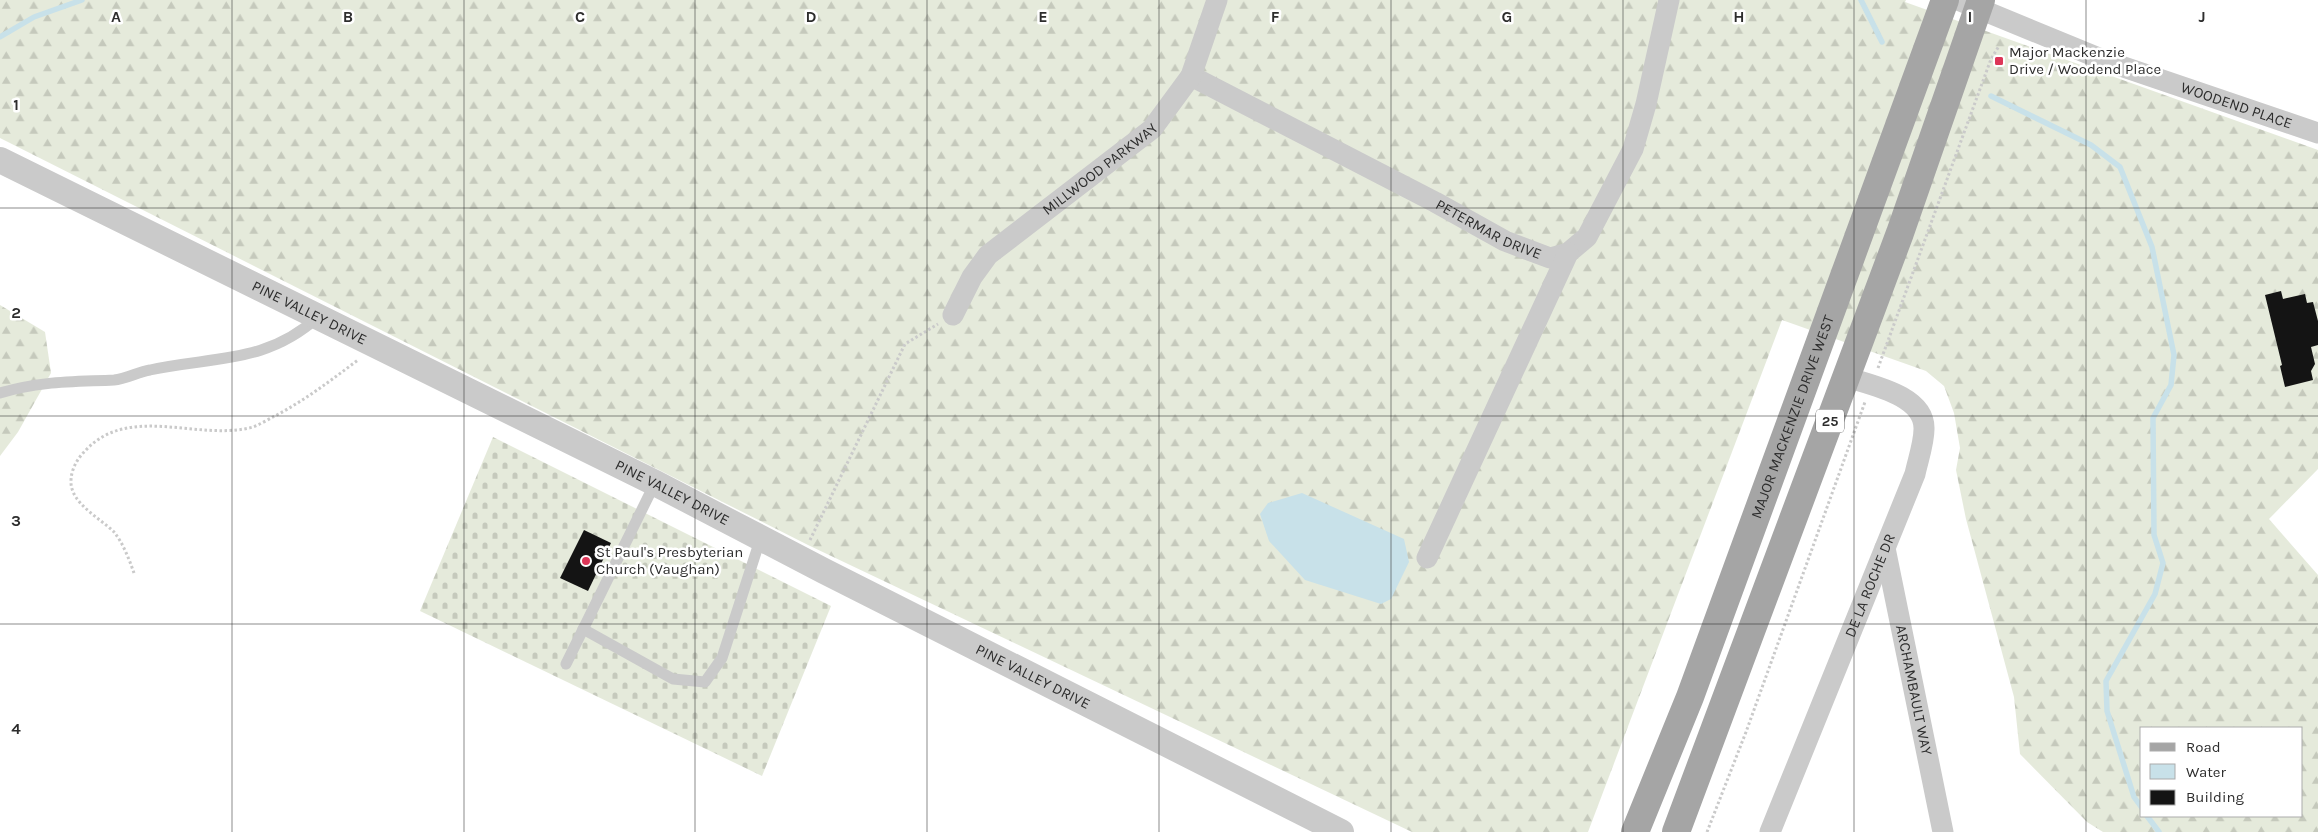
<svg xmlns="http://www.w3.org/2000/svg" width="2318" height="832" font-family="Karla,sans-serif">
	<defs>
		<pattern id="forest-firs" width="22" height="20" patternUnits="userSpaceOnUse" patternTransform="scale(1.25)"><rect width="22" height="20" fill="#e5eadb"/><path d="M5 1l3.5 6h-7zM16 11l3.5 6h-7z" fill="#c5c9bc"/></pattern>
		<pattern id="cemetery-stones" width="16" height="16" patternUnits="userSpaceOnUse" patternTransform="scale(1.25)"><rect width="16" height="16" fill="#e5eadb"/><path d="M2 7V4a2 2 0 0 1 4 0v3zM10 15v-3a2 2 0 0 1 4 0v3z" fill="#c5c9bc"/></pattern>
	</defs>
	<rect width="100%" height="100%" fill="#fff"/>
	<!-- forest -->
	<g fill="url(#forest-firs)" fill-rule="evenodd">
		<path d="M 0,0 L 1906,0 L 1905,2 L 2318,150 L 2318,469 L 2269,519 L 2318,575 L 2318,832 L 2103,832 L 2087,822 L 2020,754 L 2014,697 L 1966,519 L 1956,470 L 1960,448 L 1954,413 L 1944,386 L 1926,371 L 1782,320 L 1588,832 L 1412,832 L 808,545 L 0,138 ZM 2142,728 L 2302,728 L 2302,816 L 2142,816 Z"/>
		<polygon points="0,305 45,332 51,373 18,432 0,456"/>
	</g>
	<!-- cemetery -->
	<polygon fill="url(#cemetery-stones)" points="493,437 831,606 762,776 420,611"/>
	<!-- water -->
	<polygon fill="#c8e1e9" points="1302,493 1404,539 1409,562 1391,599 1381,604 1305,580 1269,541 1260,514 1268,503"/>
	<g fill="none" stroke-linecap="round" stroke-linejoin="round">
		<!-- stream -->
		<g stroke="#c8e1e9" stroke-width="5.5">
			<polyline points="1861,0 1882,42"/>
			<polyline points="0,37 34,17 82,0"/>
			<polyline points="1991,96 2091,145 2120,167 2152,247 2174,355 2171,385 2153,418 2154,535 2163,563 2155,594 2106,681 2107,711 2134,797 2142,808"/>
			<polyline points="2147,816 2159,832"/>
		</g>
	</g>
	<!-- building -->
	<g fill="#141414">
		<polygon points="2281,291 2283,299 2305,294 2307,303 2313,302 2318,321 2318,345 2311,347 2315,364 2311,371 2313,380 2285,387 2280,366 2282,365 2265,295"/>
		<polygon points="584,530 611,543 588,591 560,578"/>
	</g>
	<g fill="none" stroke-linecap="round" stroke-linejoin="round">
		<!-- path -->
		<g stroke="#cacaca" stroke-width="3" stroke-dasharray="2.5 2.5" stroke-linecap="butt">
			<polyline points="1878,368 1991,59 1999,46"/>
			<polyline points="810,540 905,344 938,324"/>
			<path d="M 134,573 C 129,559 123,543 114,532 C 100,518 70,503 71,481 C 71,470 77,459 85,451 C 129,403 198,442 253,427 C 259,425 267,420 273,417 C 304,401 330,381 358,360"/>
			<polyline points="1707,832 1746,732 1865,402"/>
		</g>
		<!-- service -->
		<g stroke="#cacaca" stroke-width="11">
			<path d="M 0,393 C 41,381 72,382 114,380 C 126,379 138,372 150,370 C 214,356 266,364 318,317"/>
			<polyline points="583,629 673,679 705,682 722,658 761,537"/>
			<polyline points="566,664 655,483"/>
		</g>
		<!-- minor -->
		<g stroke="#cacaca" stroke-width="21">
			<path id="s1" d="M 1958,0 L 2106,61 L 2318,133"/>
			<path id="s2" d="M 1191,76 L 1435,202 L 1505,241 L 1550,258 L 1568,253 L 1587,237 L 1633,149 L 1646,104 L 1669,0"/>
			<path id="s3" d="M 953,315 L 972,277 L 988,255 L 1152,129 L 1191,76 L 1217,0"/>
			<path id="s4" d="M 1885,548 L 1943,832"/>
			<polyline points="1427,558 1568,253"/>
			<path id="s5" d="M 1770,832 L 1915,474 C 1918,460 1924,443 1924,429 C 1925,395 1870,385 1846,377"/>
		</g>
		<!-- tertiary -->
		<path stroke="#cacaca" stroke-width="26" id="s6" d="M 0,160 L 655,483 L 824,571 L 1341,832"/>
		<!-- primary -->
		<g stroke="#a5a5a5" stroke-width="28">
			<path id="s7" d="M 1635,832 L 1690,697 L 1945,0"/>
			<polyline points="1676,832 1900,233 1981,0"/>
		</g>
	</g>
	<!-- grid -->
	<path fill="none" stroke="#2d2d2d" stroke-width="1" stroke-opacity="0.55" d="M 232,0 L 232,832M 464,0 L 464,832M 695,0 L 695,832M 927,0 L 927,832M 1159,0 L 1159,832M 1391,0 L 1391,832M 1623,0 L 1623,832M 1854,0 L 1854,832M 2086,0 L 2086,832M 0,208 L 2318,208M 0,416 L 2318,416M 0,624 L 2318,624"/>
	<!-- markers -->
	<g fill="#dd3658" stroke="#fff" stroke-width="2">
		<rect x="1994" y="56" width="10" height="10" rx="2.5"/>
		<circle cx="586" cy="561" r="5"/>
	</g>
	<g text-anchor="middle" stroke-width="5" stroke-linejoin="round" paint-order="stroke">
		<!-- shield labels -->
		<rect fill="#fff" stroke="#6c6c6c" stroke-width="1" x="1816" y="409.5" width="28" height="23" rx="4"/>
		<g font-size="14" font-weight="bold" fill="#2d2d2d">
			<text x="1830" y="426">25</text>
		</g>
		<!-- poi labels -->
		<g font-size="15" fill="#2d2d2d" stroke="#fff" text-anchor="start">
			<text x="2009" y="57">Major Mackenzie<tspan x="2009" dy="17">Drive / Woodend Place</tspan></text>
			<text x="596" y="557">St Paul's Presbyterian<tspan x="596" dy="17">Church (Vaughan)</tspan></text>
		</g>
		<!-- street labels -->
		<g font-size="15" fill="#2d2d2d" stroke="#fff">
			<text dy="5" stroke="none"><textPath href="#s1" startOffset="298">WOODEND PLACE</textPath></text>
			<text dy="5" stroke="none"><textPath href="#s3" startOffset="211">MILLWOOD PARKWAY</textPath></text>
			<text dy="5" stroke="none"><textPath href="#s2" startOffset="335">PETERMAR DRIVE</textPath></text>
			<text dy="5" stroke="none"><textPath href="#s6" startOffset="345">PINE VALLEY DRIVE</textPath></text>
			<text dy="5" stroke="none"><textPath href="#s7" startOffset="444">MAJOR MACKENZIE DRIVE WEST</textPath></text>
			<text dy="5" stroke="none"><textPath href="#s6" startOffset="750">PINE VALLEY DRIVE</textPath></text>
			<text dy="5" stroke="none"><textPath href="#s5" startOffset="266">DE LA ROCHE DR</textPath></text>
			<text dy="5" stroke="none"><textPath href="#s6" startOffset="1155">PINE VALLEY DRIVE</textPath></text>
			<text dy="5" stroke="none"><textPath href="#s4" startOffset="145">ARCHAMBAULT WAY</textPath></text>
		</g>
	</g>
	<g font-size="16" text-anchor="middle" font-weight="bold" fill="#2d2d2d" stroke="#fff" stroke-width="5" stroke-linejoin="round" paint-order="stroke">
		<text x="116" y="22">A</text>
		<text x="348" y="22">B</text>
		<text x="580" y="22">C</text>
		<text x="811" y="22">D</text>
		<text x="1043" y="22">E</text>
		<text x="1275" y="22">F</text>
		<text x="1507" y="22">G</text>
		<text x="1739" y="22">H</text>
		<text x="1970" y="22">I</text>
		<text x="2202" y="22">J</text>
		<text x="16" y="110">1</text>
		<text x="16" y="318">2</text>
		<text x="16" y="526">3</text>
		<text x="16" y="734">4</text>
	</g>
	<!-- legend -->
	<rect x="2140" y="727" width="162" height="90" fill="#ffffff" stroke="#ababab"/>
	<rect x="2150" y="743" width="25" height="8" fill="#a5a5a5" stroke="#ababab"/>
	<text x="2186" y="752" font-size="15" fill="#2d2d2d">Road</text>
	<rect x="2150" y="764" width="25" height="15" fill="#c8e1e9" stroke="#ababab"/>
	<text x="2186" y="777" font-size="15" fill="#2d2d2d">Water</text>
	<rect x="2150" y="790" width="25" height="15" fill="#141414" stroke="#ababab"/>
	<text x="2186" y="802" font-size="15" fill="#2d2d2d">Building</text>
</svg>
